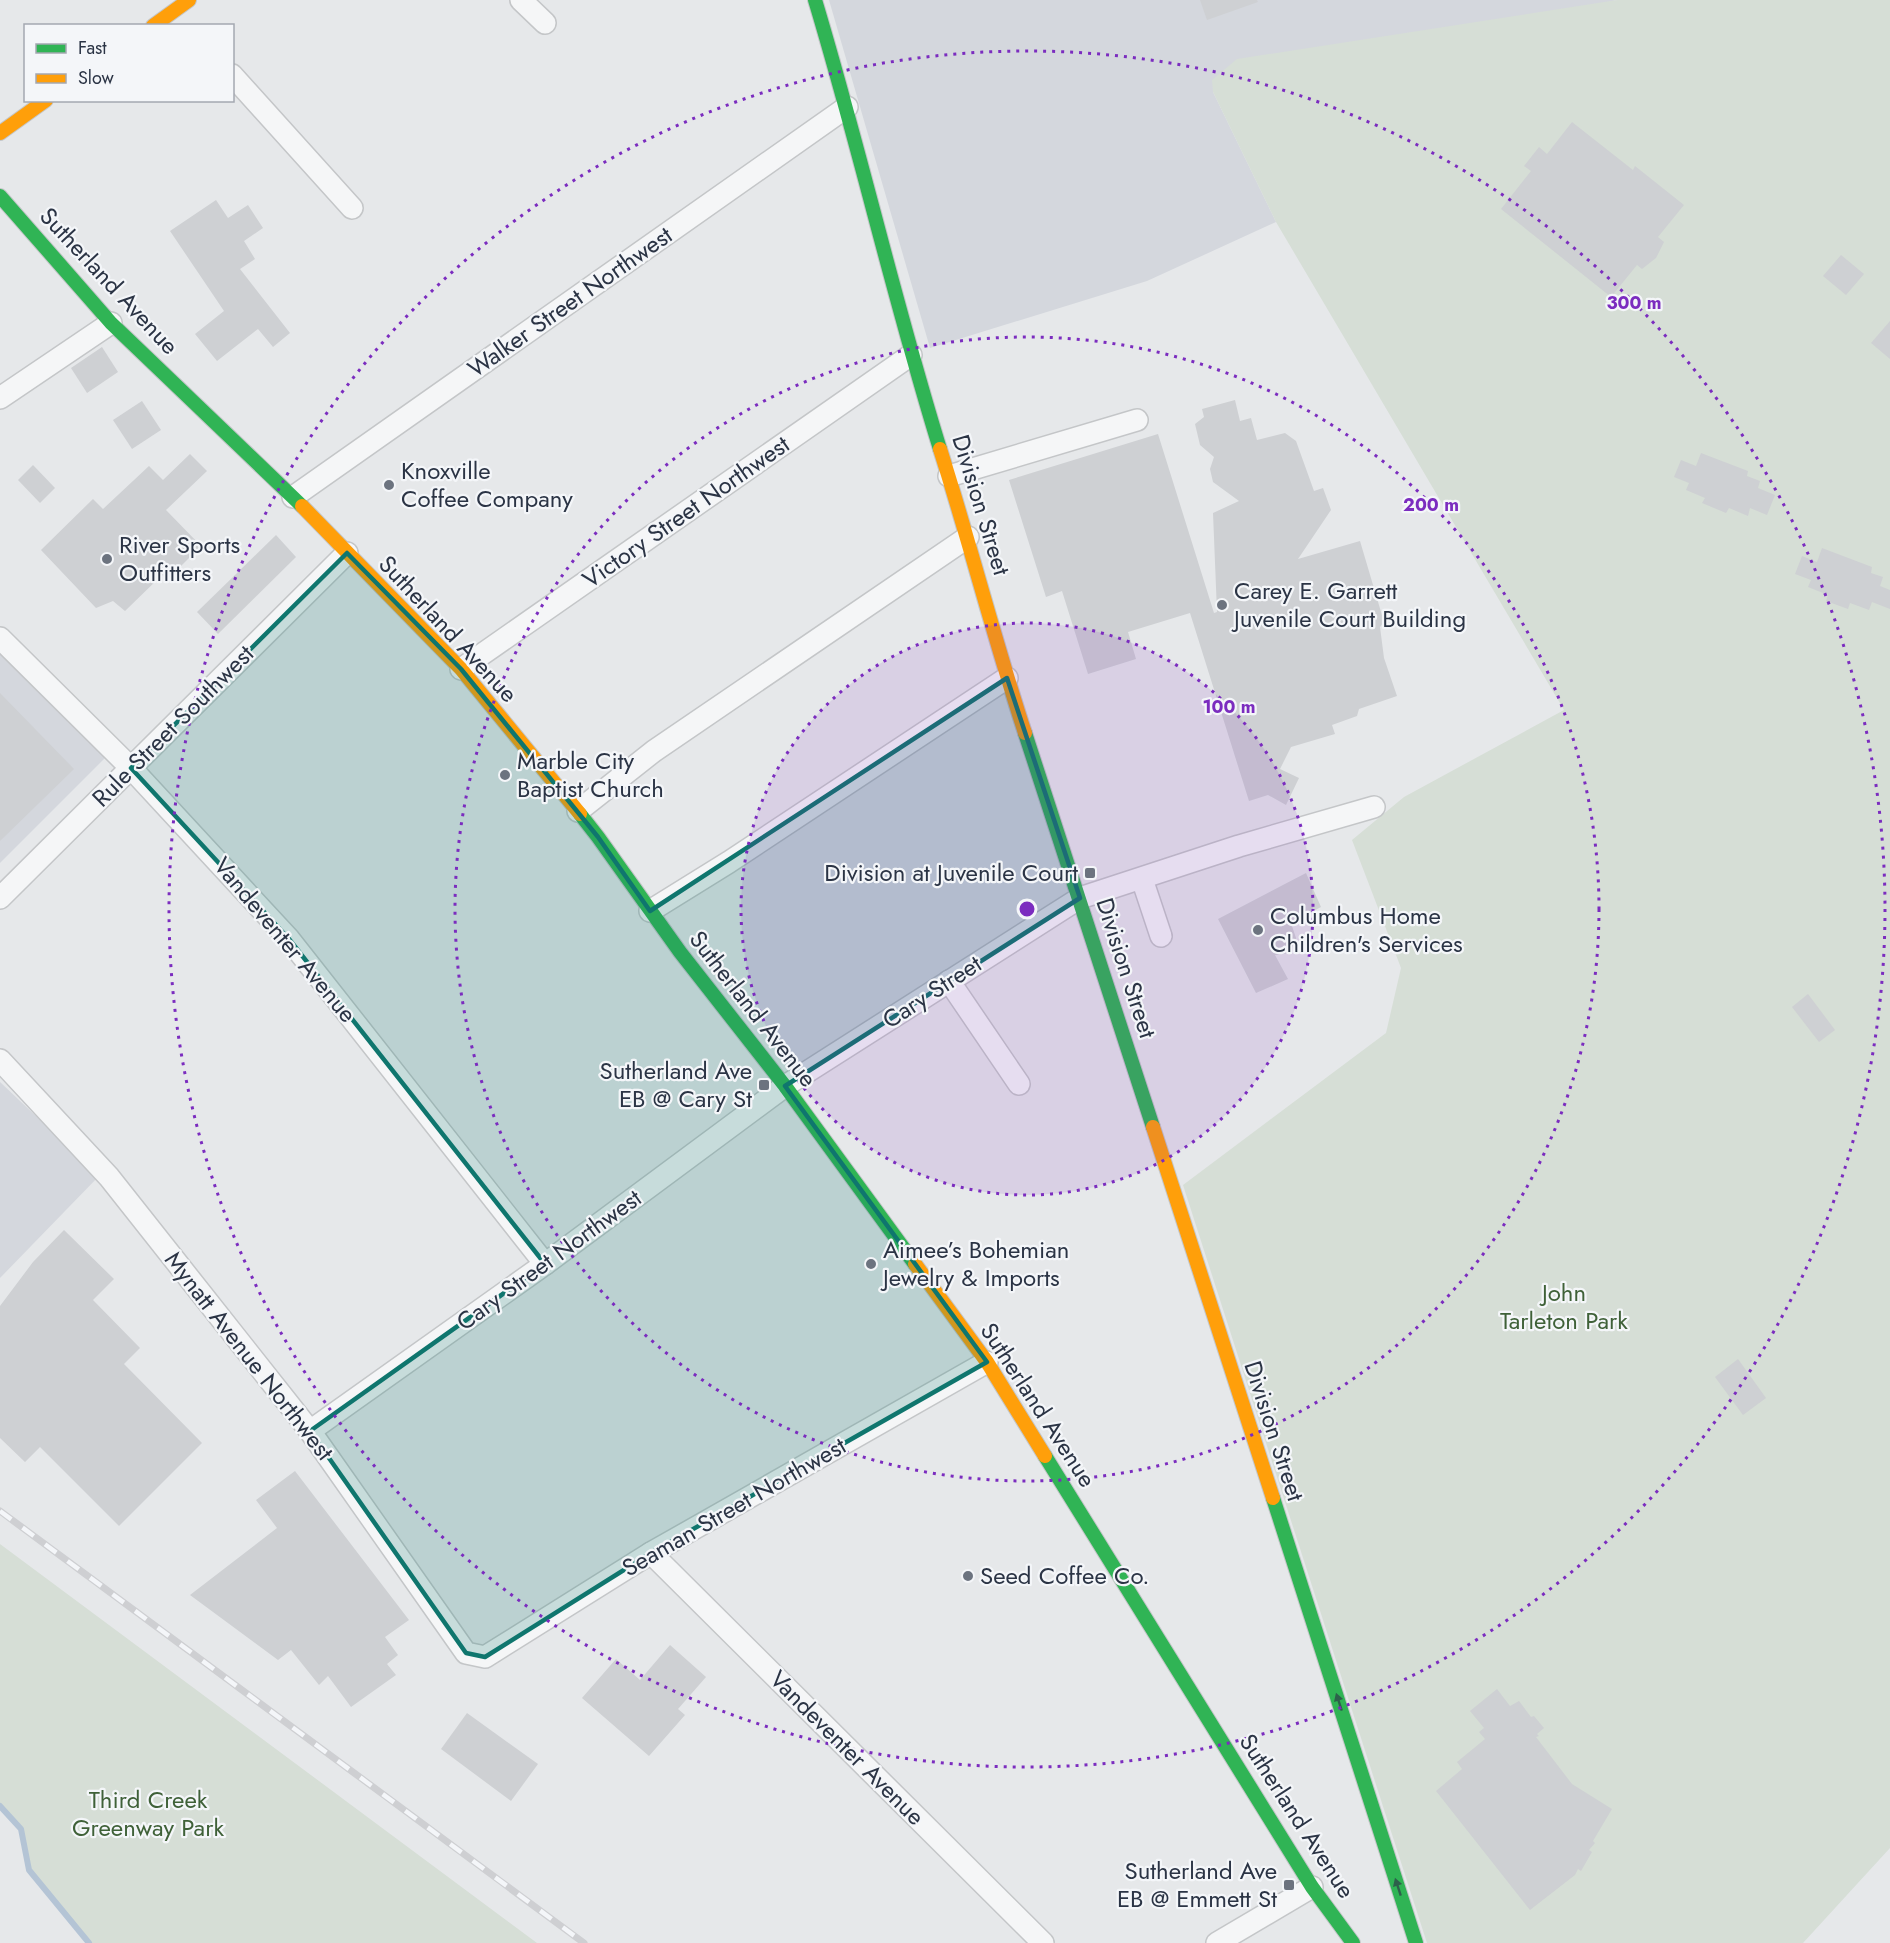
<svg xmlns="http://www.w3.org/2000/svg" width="1890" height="1943" font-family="Jost,sans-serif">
	<rect width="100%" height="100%" fill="#e6e8ea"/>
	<!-- built -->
	<g fill="#d4d7dd">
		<polygon points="829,0 1617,0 1213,92 1276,222 1147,281 930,348"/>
		<polygon points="0,653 106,757 0,863"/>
		<polygon points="0,1082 99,1176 0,1278"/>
	</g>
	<!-- green -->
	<g fill="#d6ded6">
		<polygon points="1617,0 1890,0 1890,1848 1803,1943 1427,1943 1183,1185 1386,1033 1401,968 1352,840 1404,797 1564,710 1276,222 1213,92 1212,80 1237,59"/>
		<polygon points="0,1544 537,1943 89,1943 29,1870 21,1829 0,1806"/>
	</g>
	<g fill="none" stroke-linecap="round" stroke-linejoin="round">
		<!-- stream -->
		<polyline stroke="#b4c4d5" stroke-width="6" points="0,1806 21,1829 29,1870 89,1943"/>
	</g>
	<!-- building -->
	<g fill="#ced0d3">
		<polygon points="1200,0 1257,0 1258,2 1207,20"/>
		<polygon points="1572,122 1633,170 1635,166 1684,205 1658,237 1664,242 1656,258 1642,269 1637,265 1611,297 1501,209 1531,171 1524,166 1539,147 1547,154"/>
		<polygon points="216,200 228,218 248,205 263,228 244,241 255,259 240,269 290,333 273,347 258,329 217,361 195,334 224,311 170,231"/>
		<polygon points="1841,255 1864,274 1846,295 1823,276"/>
		<polygon points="1890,321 1890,359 1871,343"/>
		<polygon points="102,347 118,372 87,393 71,368"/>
		<polygon points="1235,400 1240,421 1251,418 1257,440 1285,433 1296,441 1314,491 1323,488 1331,510 1298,559 1360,541 1384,622 1380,627 1384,658 1397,696 1359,709 1357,716 1332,725 1335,734 1291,747 1280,769 1299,778 1286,805 1268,795 1249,801 1190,613 1128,632 1136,659 1088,674 1062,591 1046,597 1009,480 1158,434 1214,613 1217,612 1213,513 1239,501 1213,482 1210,469 1214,457 1200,445 1195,424 1204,417 1202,409"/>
		<polygon points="142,401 161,430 132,449 113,420"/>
		<polygon points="1701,453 1748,471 1747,476 1760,481 1758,488 1775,495 1767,515 1750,508 1748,516 1729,508 1726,513 1702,503 1705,498 1686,490 1689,483 1674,477 1681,460 1696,466"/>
		<polygon points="190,454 207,471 166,510 201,546 167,580 162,575 125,611 113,601 96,608 41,550 93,499 103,509 149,466 163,480"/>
		<polygon points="33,465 55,488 40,503 18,480"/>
		<polygon points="276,535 296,557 218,634 197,612"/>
		<polygon points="1822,548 1872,567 1871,573 1883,577 1880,586 1890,590 1890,609 1872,602 1869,610 1850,603 1848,609 1826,601 1828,595 1808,587 1811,580 1795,574 1802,556 1817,562"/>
		<polygon points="0,693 74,769 0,841"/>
		<polygon points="1306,873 1321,907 1291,923 1296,938 1290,953 1275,955 1288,979 1256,993 1218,919"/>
		<polygon points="1808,994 1835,1030 1819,1042 1792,1007"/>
		<polygon points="64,1230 114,1279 93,1300 140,1348 124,1364 202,1443 119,1526 40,1447 25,1462 0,1438 0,1306 33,1262"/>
		<polygon points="1738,1359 1766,1398 1743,1415 1715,1377"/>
		<polygon points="295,1471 409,1620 385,1637 398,1655 387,1664 396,1675 351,1707 328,1676 319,1685 291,1650 278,1660 190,1595 277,1528 256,1500"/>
		<polygon points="670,1645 706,1677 678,1709 685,1715 649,1756 582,1698 616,1659 640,1680"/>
		<polygon points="1497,1689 1510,1706 1519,1701 1531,1717 1534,1716 1544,1728 1537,1734 1539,1736 1536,1737 1572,1784 1612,1809 1593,1841 1595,1843 1589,1850 1592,1852 1581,1871 1578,1869 1575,1875 1530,1910 1436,1791 1462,1769 1457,1762 1485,1739 1479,1732 1484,1728 1470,1711"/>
		<polygon points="467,1713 538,1764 511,1801 441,1749"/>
	</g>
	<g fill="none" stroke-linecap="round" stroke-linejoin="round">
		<defs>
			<g id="street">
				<polyline points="521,0 545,23"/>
				<polyline points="232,75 352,208"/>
				<polyline points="0,398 111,323"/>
				<polyline points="949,476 1137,420"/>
				<polyline points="293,497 847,107"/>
				<polyline points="0,638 131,768 289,939 545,1264"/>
				<polyline points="461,669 911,355"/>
				<polyline points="578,811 654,751 968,537"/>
				<polyline points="1142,879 1161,936"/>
				<polyline points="0,898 347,553"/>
				<polyline points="650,911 729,862 1007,678"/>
				<polyline points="949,981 1019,1084"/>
				<polyline points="0,1060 109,1177 310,1431 466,1653 485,1657 651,1553 987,1362"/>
				<polyline points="310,1431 545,1264 785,1086 1080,898 1239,846 1374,807"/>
				<polyline points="651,1553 1043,1943"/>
				<polyline points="1217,1943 1312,1887"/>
			</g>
			<g id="fast">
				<path d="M 815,0 C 860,149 894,301 940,449"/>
				<polyline points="0,196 111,323 302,506"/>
				<polyline points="1025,733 1153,1127"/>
				<polyline points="580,814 598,837 680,952 785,1086 915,1264"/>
				<polyline points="1045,1456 1312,1887 1353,1943"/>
				<polyline points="1273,1498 1416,1943"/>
			</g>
			<g id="slow">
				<polyline points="153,26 189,0"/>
				<polyline points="0,133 46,100"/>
				<path d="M 940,449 C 970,543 994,639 1025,733"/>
				<polyline points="302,506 461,669 580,814"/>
				<polyline points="1153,1127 1273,1498"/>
				<polyline points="915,1264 987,1362 1045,1456"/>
			</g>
		</defs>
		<!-- street casing -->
		<use href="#street" stroke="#c4c6c8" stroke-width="24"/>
		<!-- fast casing -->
		<use href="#fast" stroke="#c4c6c8" stroke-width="16"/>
		<!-- slow casing -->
		<use href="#slow" stroke="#c4c6c8" stroke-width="16"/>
		<!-- street -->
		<use href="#street" stroke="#f5f6f7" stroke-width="21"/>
		<!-- fast -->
		<use href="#fast" stroke="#30b455" stroke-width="14"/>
		<!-- slow -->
		<use href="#slow" stroke="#ff9f0a" stroke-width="14"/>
		<defs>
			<polyline id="rail" points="0,1511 584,1943"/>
		</defs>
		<!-- rail casing -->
		<use href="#rail" stroke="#cecfd2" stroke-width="7"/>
		<!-- rail -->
		<use href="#rail" stroke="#f4f6f9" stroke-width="4.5" stroke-dasharray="14" stroke-linecap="butt"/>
	</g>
	<!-- one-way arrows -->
	<defs><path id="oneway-solid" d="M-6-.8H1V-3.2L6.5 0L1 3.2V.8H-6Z" transform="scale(1.5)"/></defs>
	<g fill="#2d614b">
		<use href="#oneway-solid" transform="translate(1339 1702) rotate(-108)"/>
		<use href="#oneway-solid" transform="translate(1398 1887) rotate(-108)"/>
	</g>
	<!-- marked area -->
	<path fill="#0f766e" fill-opacity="0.2" stroke="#0f766e" stroke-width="4.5" stroke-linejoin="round" d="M 347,553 L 461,669 L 598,837 L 650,911 L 1007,678 L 1080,898 L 785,1086 L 987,1362 L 651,1553 L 485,1657 L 466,1653 L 310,1431 L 545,1264 L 289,939 L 131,768 Z"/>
	<!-- distance rings -->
	<circle cx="1027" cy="909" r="286" fill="#7b2cbf" fill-opacity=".12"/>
	<g fill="none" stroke="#7b2cbf" stroke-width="3" stroke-dasharray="3 6">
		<circle cx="1027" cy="909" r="286"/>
		<circle cx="1027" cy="909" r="572"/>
		<circle cx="1027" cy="909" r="858"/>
	</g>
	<!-- markers -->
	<g fill="#6c737f" stroke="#f4f6f9" stroke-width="2">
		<circle cx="389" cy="485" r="6"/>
		<circle cx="107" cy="559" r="6"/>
		<circle cx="1222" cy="605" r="6"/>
		<circle cx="505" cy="775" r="6"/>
		<rect x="1084" y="867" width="12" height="12" rx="3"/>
		<circle cx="1258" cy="930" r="6"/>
		<rect x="758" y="1079" width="12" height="12" rx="3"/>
		<circle cx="871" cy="1264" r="6"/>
		<circle cx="968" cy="1576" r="6"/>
		<rect x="1283" y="1879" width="12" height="12" rx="3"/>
	</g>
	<g text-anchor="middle" stroke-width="4.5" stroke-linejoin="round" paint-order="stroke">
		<!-- street labels -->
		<g font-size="24" fill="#2b3445" stroke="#f4f6f9">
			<text transform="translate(109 281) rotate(47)" y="8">Sutherland Avenue</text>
			<text transform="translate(570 302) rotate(-35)" y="8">Walker Street Northwest</text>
			<text transform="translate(981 505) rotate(73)" y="8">Division Street</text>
			<text transform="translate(686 512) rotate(-35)" y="8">Victory Street Northwest</text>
			<text transform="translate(448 629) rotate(47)" y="8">Sutherland Avenue</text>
			<text transform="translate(173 726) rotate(-45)" y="8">Rule Street Southwest</text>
			<text transform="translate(285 940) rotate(50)" y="8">Vandeventer Avenue</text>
			<text transform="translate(1126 968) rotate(72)" y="8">Division Street</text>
			<text transform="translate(932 992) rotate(-33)" y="8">Cary Street</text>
			<text transform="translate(753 1009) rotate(52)" y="8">Sutherland Avenue</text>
			<text transform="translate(549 1260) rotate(-36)" y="8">Cary Street Northwest</text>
			<text transform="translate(249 1356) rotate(52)" y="8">Mynatt Avenue Northwest</text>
			<text transform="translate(1038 1405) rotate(57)" y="8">Sutherland Avenue</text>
			<text transform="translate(1274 1431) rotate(72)" y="8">Division Street</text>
			<text transform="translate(734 1507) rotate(-30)" y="8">Seaman Street Northwest</text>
			<text transform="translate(847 1748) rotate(45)" y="8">Vandeventer Avenue</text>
			<text transform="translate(1297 1816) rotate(57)" y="8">Sutherland Avenue</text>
		</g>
		<!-- poi labels -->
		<g font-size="24" fill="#2b3445" stroke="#f4f6f9" text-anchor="start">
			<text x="401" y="479">Knoxville<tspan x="401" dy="28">Coffee Company</tspan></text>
			<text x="119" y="553">River Sports<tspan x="119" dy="28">Outfitters</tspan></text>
			<text x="1234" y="599">Carey E. Garrett<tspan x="1234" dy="28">Juvenile Court Building</tspan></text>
			<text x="517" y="769">Marble City<tspan x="517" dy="28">Baptist Church</tspan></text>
			<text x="1078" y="881" text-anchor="end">Division at Juvenile Court</text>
			<text x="1270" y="924">Columbus Home<tspan x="1270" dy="28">Children's Services</tspan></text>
			<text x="752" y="1079" text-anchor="end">Sutherland Ave<tspan x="752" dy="28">EB @ Cary St</tspan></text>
			<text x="883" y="1258">Aimee’s Bohemian<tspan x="883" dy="28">Jewelry &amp; Imports</tspan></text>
			<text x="980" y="1584">Seed Coffee Co.</text>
			<text x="1277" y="1879" text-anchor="end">Sutherland Ave<tspan x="1277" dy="28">EB @ Emmett St</tspan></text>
		</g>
		<!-- park labels -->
		<g font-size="24" fill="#3f6138" stroke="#f4f6f9">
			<text x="1564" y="1301">John<tspan x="1564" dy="28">Tarleton Park</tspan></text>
			<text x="148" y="1808">Third Creek<tspan x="148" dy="28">Greenway Park</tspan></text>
		</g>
	</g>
	<circle cx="1027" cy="909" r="9" fill="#7b2cbf" stroke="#f4f6f9" stroke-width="3"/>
	<g font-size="18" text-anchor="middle" font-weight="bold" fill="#7b2cbf" stroke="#f4f6f9" stroke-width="4.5" stroke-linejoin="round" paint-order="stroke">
		<text x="1634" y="309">300 m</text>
		<text x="1431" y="511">200 m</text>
		<text x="1229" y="713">100 m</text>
	</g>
	<!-- legend -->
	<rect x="24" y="24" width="210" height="78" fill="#f4f6f9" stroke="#a4a8b1" stroke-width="1.5"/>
	<rect x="36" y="44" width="30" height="9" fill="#30b455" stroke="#a4a8b1" stroke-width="1.5"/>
	<text x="78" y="54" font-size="18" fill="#2b3445">Fast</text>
	<rect x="36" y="74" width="30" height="9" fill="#ff9f0a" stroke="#a4a8b1" stroke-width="1.5"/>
	<text x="78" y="84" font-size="18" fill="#2b3445">Slow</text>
</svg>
